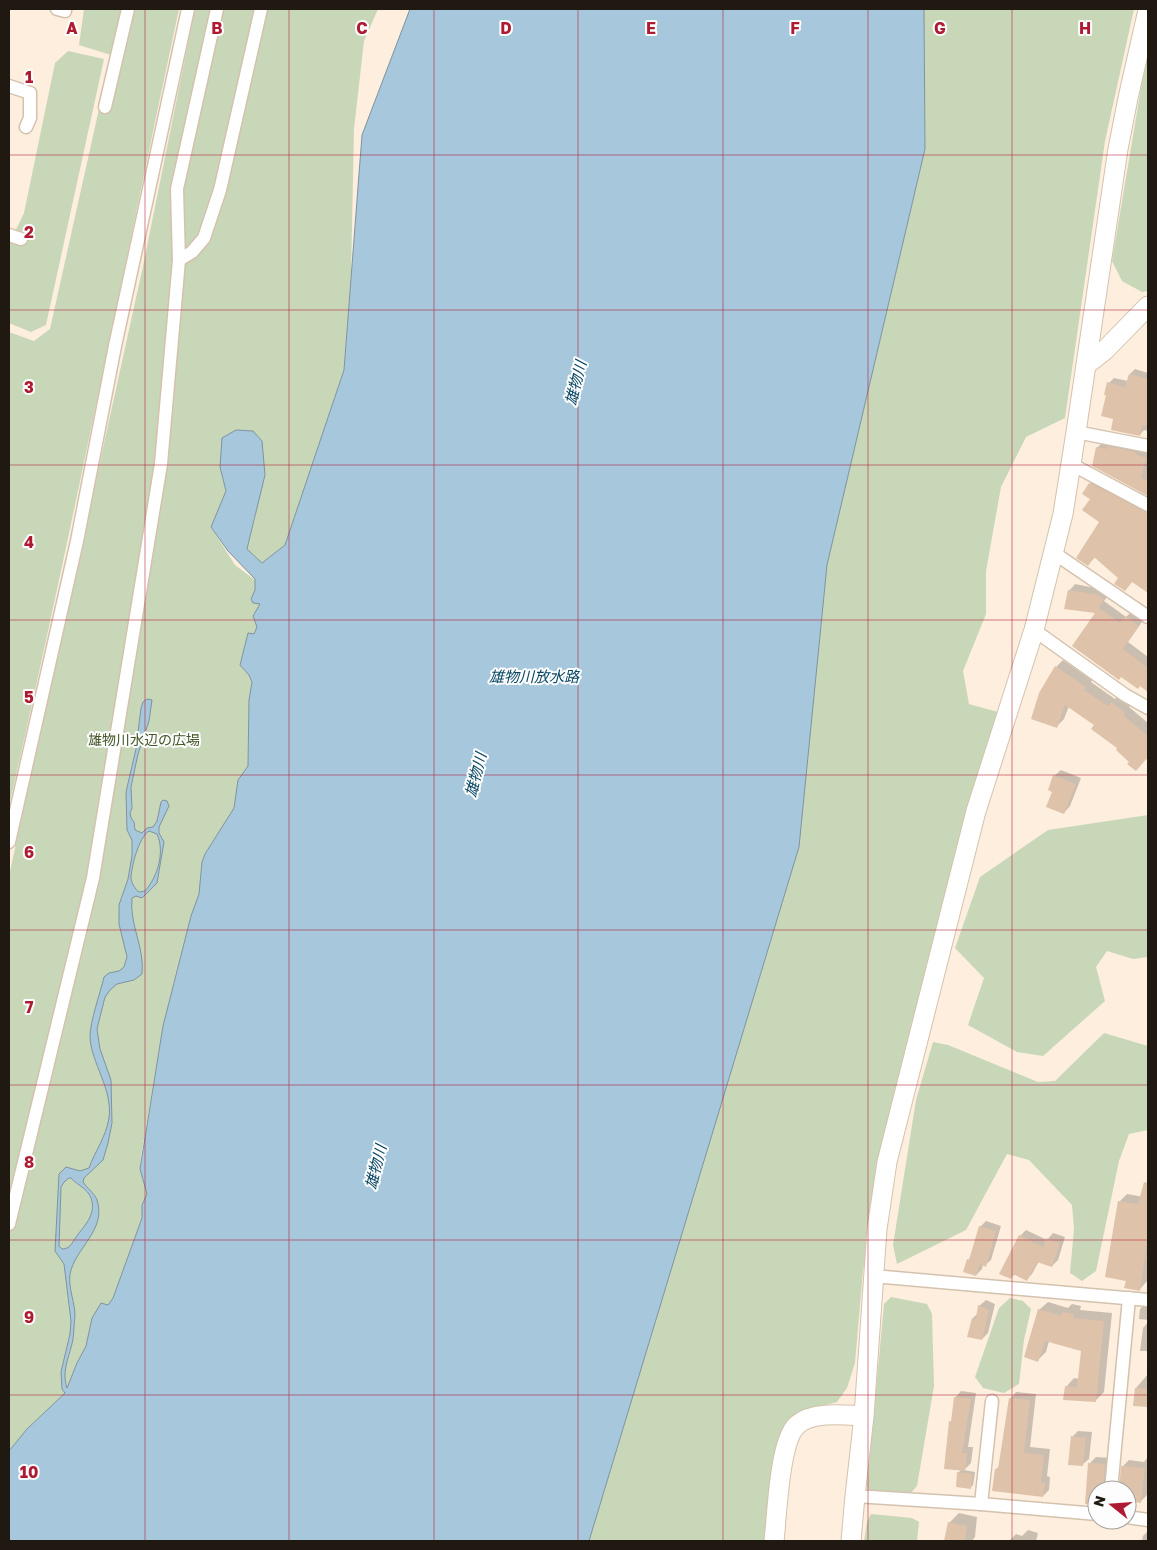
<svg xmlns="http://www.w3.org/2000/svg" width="1157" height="1550" font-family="'Golos Text','Noto Sans JP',sans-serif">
	<rect width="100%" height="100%" fill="#fdeedd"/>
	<!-- green -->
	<g fill="#c9d7b9">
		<path d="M 84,9 L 179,9 C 122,274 70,541 9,806 L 9,332 L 34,341 L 50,329 L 111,55 L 79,45 Z"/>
		<polygon points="195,9 378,9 364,41 354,129 351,276 344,370 285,545 262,563 247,549 256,514 220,467 226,491 211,527 235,565 255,580 255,590 260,604 257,627 240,665 249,675 252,682 249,700 248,766 238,780 234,808 205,854 202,862 199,894 191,916 163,1026 141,1157 140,1169 147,1194 142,1205 142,1218 113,1298 108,1305 92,1318 86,1346 77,1363 65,1393 27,1429 9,1451 9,876 143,266"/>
		<polygon points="924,9 1134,9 1105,141 1065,418 1026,437 1001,487 986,571 986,614 963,671 969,704 998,712 911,1028 863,1271 855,1363 847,1388 837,1402 807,1410 791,1418 778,1444 766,1541 589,1541 799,847 827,565 925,149"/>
		<polygon points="68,51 104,59 46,325 31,332 9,323 9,244 24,213 55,63"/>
		<polygon points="1148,54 1148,291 1142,292 1122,281 1112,261 1141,88"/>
		<polygon points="1148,815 1148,957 1133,959 1107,951 1096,967 1105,1001 1043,1056 1017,1052 968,1025 984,978 955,948 980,877 1048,830"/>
		<polygon points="1104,1033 1148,1046 1148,1130 1129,1134 1119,1161 1096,1271 1082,1281 1070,1273 1074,1229 1072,1205 1029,1160 1007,1154 966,1230 897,1264 893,1245 916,1100 933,1042 948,1045 1038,1082 1055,1081"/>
		<polygon points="891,1297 927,1304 932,1314 934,1386 917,1486 909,1495 872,1495 867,1487 884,1304"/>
		<polygon points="1010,1298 1023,1301 1031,1309 1024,1340 1019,1384 1004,1393 983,1388 975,1377 999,1308"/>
		<polygon points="871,1514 912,1518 919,1522 917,1541 864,1541 867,1522"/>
	</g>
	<!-- water -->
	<path fill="#a6c7dc" stroke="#7e939f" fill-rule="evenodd" d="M 410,9 L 924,9 L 925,149 L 827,565 L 799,847 L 589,1541 L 9,1541 L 9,1451 L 27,1429 L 65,1393 L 62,1389 L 61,1372 L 70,1334 L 71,1321 L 64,1264 L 55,1251 L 59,1174 L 66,1167 L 80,1171 L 89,1168 C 95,1151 106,1137 109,1118 C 113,1089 91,1063 90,1037 C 90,1021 100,994 104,977 L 109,973 L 119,971 L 124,967 L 127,957 L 119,924 L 119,905 L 128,879 L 132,856 L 132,840 L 127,830 L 126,792 L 136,749 L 141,708 L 143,702 L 147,699 L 152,700 L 149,721 L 138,754 L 131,787 L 132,808 L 130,813 L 131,818 L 134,822 L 135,830 L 142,833 L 147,828 L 153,827 L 157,821 L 161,802 L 163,800 L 167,801 L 169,806 L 159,827 L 159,833 L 164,842 L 157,883 L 142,898 L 136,896 L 132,898 C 129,924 145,948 142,974 L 134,980 L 117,984 L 110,990 L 105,997 L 97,1029 L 100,1049 L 111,1080 L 112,1123 L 108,1143 L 103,1160 L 84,1178 L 83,1182 C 87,1188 95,1194 97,1200 C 107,1230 75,1248 70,1274 C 68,1288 75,1302 75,1316 C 74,1323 74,1332 73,1339 C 70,1356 61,1370 67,1388 L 77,1363 L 86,1346 L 92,1318 L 101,1303 L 108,1305 L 113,1298 L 142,1218 L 142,1205 L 147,1194 L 140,1169 L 163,1026 L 191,916 L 199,894 L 202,862 L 205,854 L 234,808 L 238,780 L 248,766 L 249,700 L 252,682 L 249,675 L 240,665 L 248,633 L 254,634 L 257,627 L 253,616 L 260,604 L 253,603 L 251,599 L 255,590 L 255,579 L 228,551 L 211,527 L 226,491 L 220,467 L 222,438 L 236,430 L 253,431 L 262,441 L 265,475 L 247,549 L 262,563 L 285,545 L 344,370 L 362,135 ZM 149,831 L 157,834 C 165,852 158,876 145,891 L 139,892 C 135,889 132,884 131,879 C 131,867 139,837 149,831 ZM 69,1178 L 71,1178 C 77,1185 88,1189 91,1198 C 97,1214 84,1226 76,1237 C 72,1243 70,1249 62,1249 L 59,1246 L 61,1187 L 64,1182 Z"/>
	<!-- shadow -->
	<g fill="#0003">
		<polygon points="1135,369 1148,373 1148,431 1144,430 1140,435 1115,418 1109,383 1114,378 1128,381 1130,374"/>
		<polygon points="1103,442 1148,451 1148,495 1094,466 1097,448"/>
		<polygon points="1096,478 1148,506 1148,592 1132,581 1120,578 1096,556 1088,565 1101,522 1091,498 1090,484"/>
		<polygon points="1075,584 1100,589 1110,593 1104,601 1126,617 1132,611 1144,619 1128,642 1148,657 1148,690 1141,684 1097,612 1069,591"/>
		<polygon points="1063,660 1092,680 1091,682 1115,699 1119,696 1131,705 1129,707 1148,723 1148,759 1131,761 1096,725 1069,706 1064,719 1057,726 1056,667"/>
		<polygon points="1061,770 1081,778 1070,806 1064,813 1053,791 1054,776"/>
		<polygon points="1148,1192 1148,1277 1147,1281 1140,1289 1127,1280 1119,1202 1127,1194 1144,1197"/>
		<polygon points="986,1221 1001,1226 991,1260 985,1265 983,1264 982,1269 976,1275 968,1260 971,1257 980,1227"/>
		<polygon points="1026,1230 1047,1240 1053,1233 1065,1237 1058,1260 1052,1266 1039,1261 1032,1274 1026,1280 1015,1274 1011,1278 1020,1236"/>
		<polygon points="986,1300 995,1304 988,1333 982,1339 973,1318 978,1313 979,1306"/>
		<polygon points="1048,1302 1068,1308 1072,1304 1081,1306 1080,1310 1112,1313 1104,1392 1095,1401 1066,1387 1074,1378 1079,1379 1082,1350 1049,1341 1046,1352 1038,1360 1039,1310"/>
		<polygon points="1143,1306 1148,1306 1148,1320 1139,1319 1140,1309"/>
		<polygon points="1148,1322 1148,1351 1140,1351 1143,1328"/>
		<polygon points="1148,1374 1148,1406 1134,1405 1136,1388"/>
		<polygon points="961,1391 976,1393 968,1447 973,1447 971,1463 964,1470 975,1472 973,1485 971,1487 958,1473 962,1469 950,1422 952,1420 955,1398"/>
		<polygon points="1016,1392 1036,1394 1030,1447 1050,1449 1047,1476 1050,1477 1049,1490 1043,1496 996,1469 1000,1466 1010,1399"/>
		<polygon points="1078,1431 1092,1432 1089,1459 1082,1465 1072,1437"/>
		<polygon points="1096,1457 1111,1458 1110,1490 1097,1490 1097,1502 1095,1503 1090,1463"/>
		<polygon points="1148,1457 1147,1495 1141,1501 1127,1500 1127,1490 1120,1490 1123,1466 1129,1460 1144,1462"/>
		<polygon points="959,1513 977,1517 975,1537 972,1541 945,1541 949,1523"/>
		<polygon points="1028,1530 1038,1533 1036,1541 1009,1541 1016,1534 1022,1536"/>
		<polygon points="1148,1531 1148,1541 1142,1541 1143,1536"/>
	</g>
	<!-- building -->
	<g fill="#dfc2aa">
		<polygon points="1129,374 1148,379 1148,426 1143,425 1140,436 1111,430 1113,419 1101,416 1106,395 1104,395 1107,382 1125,387"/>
		<polygon points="1107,446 1136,452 1135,454 1146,458 1141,478 1148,481 1148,496 1092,466 1096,447 1106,449"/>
		<polygon points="1089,483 1148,513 1148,593 1132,582 1125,591 1114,584 1118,578 1094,557 1088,566 1076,558 1099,522 1082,510 1090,499 1082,494"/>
		<polygon points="1068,590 1093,594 1094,593 1104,599 1099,608 1120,623 1125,616 1139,626 1123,649 1148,668 1148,692 1140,686 1138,689 1121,677 1119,680 1072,646 1095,613 1064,609"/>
		<polygon points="1055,666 1086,687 1084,690 1108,706 1111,702 1125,713 1123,715 1148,736 1148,757 1136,771 1127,764 1129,762 1116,750 1117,748 1091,729 1094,725 1065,705 1057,728 1031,719 1039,693"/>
		<polygon points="1053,775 1076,784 1064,814 1046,807 1052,792 1048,790"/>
		<polygon points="1144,1182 1148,1183 1148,1235 1140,1291 1124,1288 1126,1281 1105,1277 1118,1201 1138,1204"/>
		<polygon points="979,1226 996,1231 986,1267 980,1264 976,1276 963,1272 967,1259 969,1260"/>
		<polygon points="1019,1235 1043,1247 1046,1238 1060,1243 1052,1267 1037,1262 1027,1281 1013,1274 1011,1279 999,1274"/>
		<polygon points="978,1305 989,1310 982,1340 967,1337 972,1318 976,1319"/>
		<polygon points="1038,1309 1061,1316 1062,1312 1074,1314 1073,1318 1104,1321 1096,1402 1063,1400 1065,1386 1077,1387 1081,1351 1045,1341 1038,1362 1024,1357"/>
		<polygon points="1135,1388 1148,1389 1148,1407 1133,1406"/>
		<polygon points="954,1397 971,1399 962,1453 967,1453 965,1471 944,1469 949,1421 951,1422"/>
		<polygon points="1009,1398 1030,1400 1024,1453 1044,1455 1041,1482 1045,1483 1043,1497 992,1491 995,1469 998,1469"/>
		<polygon points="1071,1436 1086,1438 1083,1466 1068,1465"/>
		<polygon points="1088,1463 1105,1464 1103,1490 1097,1490 1096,1505 1085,1504"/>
		<polygon points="1121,1466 1145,1468 1141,1503 1127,1501 1127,1490 1119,1490"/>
		<polygon points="957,1472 972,1474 971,1489 956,1487"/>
		<polygon points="948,1522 967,1526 965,1541 944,1541"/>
	</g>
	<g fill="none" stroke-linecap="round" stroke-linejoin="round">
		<defs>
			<g id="street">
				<polyline points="57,9 65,11"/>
				<polyline points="9,86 30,93 30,118 26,127"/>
				<polyline points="105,107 128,9"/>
				<polyline points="9,235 21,239"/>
				<polyline points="179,260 192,252 204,238 220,190 261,9"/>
				<polyline points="1076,432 1148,446"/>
				<polyline points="1071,464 1148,505"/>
				<polyline points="1054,553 1148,617"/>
				<polyline points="1034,630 1125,695 1148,708"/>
				<polyline points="9,842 77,541 115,346 188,9"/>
				<polyline points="9,1224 93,878 161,464 179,260 177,189 217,9"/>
				<polyline points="873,1276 1148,1300"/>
				<polyline points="1111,1490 1129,1298"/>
				<polyline points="855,1496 981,1504 1097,1514"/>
				<polyline points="981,1504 992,1401"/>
				<polyline points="1127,1517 1148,1520"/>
			</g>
			<g id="secondary">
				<polyline points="1086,365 1105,350 1148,306"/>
				<path d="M 774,1541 C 777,1517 779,1441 797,1425 C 812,1411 845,1415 864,1416"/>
				<polyline points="851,1541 855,1496 864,1416 877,1229 887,1162 976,811 1034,630 1063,514 1076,432 1118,149 1128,98 1148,10"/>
			</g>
		</defs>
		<!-- street casing -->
		<use href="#street" stroke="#d4c2ae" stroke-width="15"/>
		<!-- secondary casing -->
		<use href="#secondary" stroke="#d4c2ae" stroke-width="21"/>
		<!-- street -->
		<use href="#street" stroke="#fff" stroke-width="12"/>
		<!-- secondary -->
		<use href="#secondary" stroke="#fff" stroke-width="19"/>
	</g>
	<!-- grid -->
	<path fill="none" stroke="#ae1a31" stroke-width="1" stroke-opacity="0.55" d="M 145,9 L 145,1541M 289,9 L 289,1541M 434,9 L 434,1541M 578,9 L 578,1541M 723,9 L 723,1541M 868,9 L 868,1541M 1012,9 L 1012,1541M 9,155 L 1148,155M 9,310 L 1148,310M 9,465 L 1148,465M 9,620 L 1148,620M 9,775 L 1148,775M 9,930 L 1148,930M 9,1085 L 1148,1085M 9,1240 L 1148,1240M 9,1395 L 1148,1395"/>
	<g text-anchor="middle" stroke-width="4" stroke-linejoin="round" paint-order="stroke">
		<!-- park labels -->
		<g font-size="14" fill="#425626" stroke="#fdfdfd">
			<text x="144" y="745">雄物川水辺の広場</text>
		</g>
		<!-- water labels -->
		<g font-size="15" font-style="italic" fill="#064563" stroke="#fdfdfd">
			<text transform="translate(576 383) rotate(-76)" y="5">雄物川</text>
			<text x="534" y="682">雄物川放水路</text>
			<text transform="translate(476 775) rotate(-76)" y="5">雄物川</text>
			<text transform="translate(376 1167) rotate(-76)" y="5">雄物川</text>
		</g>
	</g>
	<g font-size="16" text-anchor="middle" font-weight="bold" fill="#ae1a31" stroke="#fdfdfd" stroke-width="4" stroke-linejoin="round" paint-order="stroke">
		<text x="72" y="34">A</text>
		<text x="217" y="34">B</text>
		<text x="362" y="34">C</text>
		<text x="506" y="34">D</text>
		<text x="651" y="34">E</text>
		<text x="795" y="34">F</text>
		<text x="940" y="34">G</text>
		<text x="1085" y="34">H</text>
		<text x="29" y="83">1</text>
		<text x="29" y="238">2</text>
		<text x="29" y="393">3</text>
		<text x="29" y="548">4</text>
		<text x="29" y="703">5</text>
		<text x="29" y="858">6</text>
		<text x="29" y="1013">7</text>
		<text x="29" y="1168">8</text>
		<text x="29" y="1323">9</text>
		<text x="29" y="1478">10</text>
	</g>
	<!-- border -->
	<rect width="1157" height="1550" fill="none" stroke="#1f1911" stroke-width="20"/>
	<!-- north arrow -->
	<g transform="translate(1112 1505) rotate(287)"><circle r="24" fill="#fdfdfd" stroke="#a4a29f"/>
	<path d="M0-4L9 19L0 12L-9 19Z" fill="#ae1a31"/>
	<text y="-8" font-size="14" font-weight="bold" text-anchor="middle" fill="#1f1911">N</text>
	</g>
</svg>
